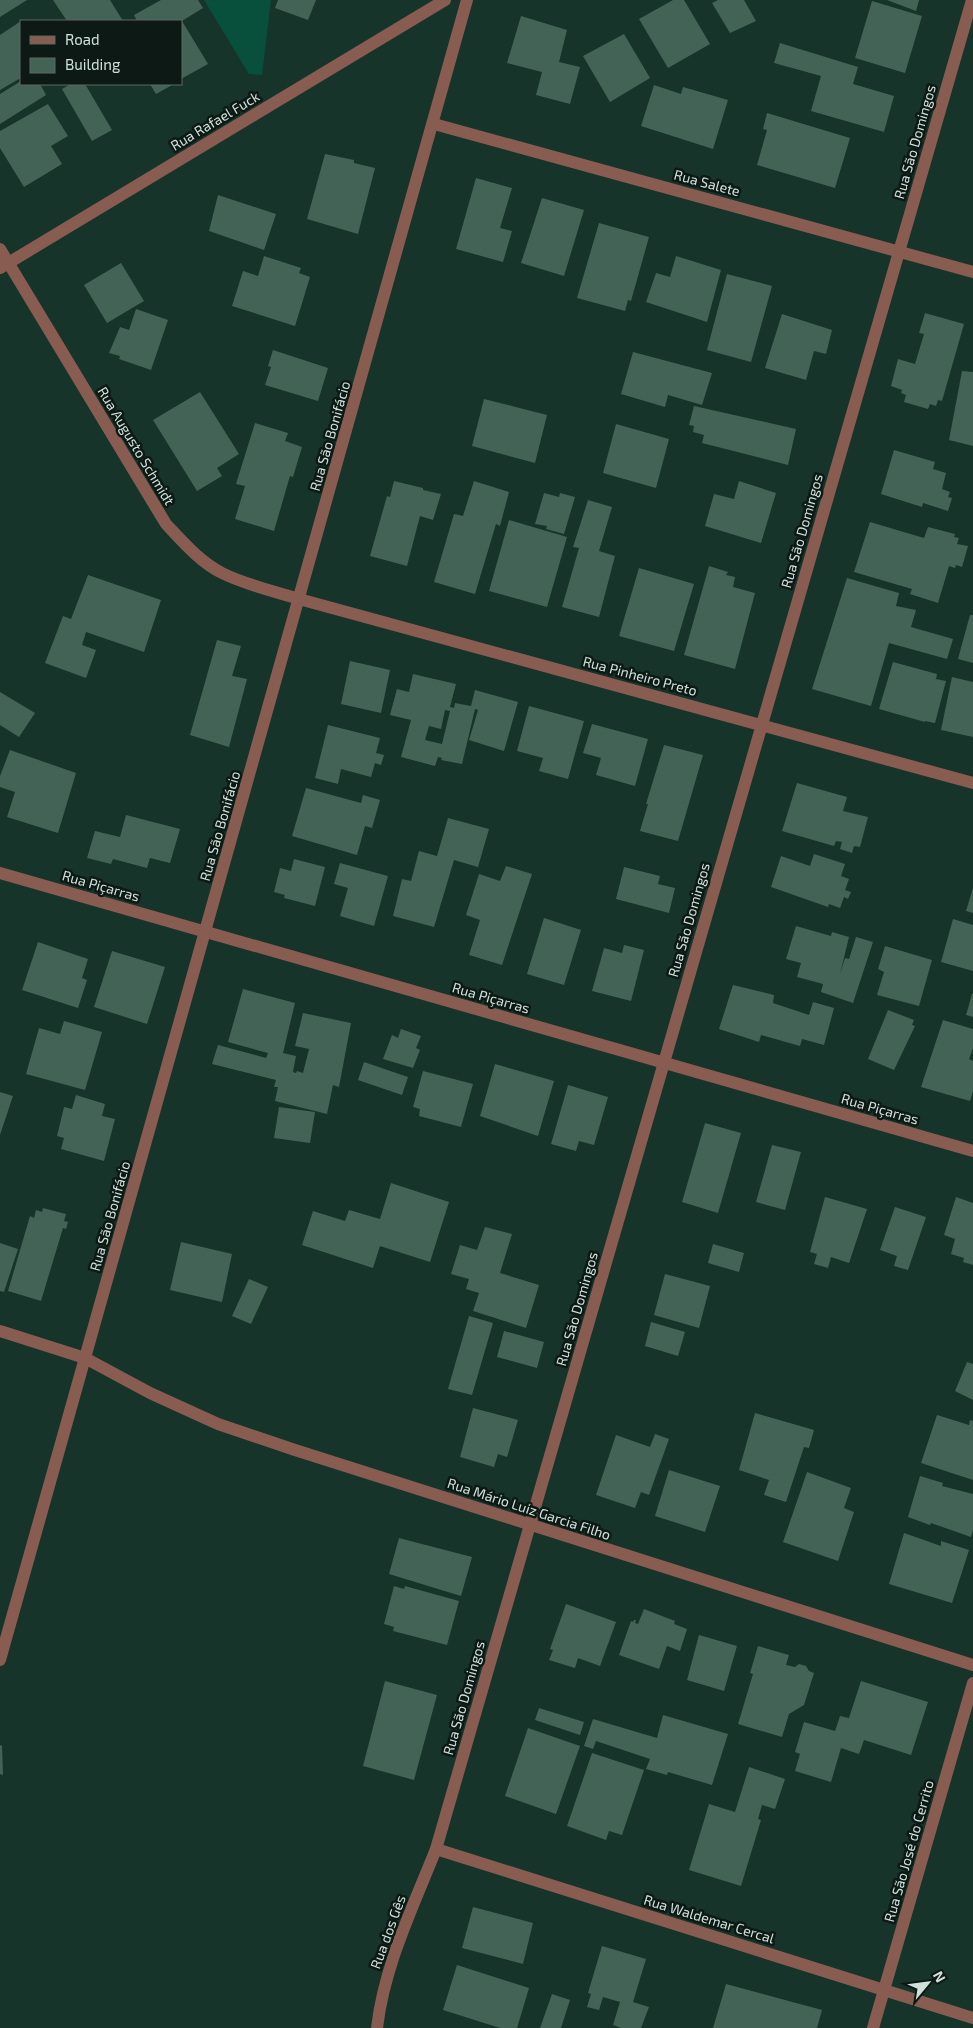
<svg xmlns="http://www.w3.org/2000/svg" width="973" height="2028" font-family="'Exo 2',sans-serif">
	<rect width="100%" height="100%" fill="#16342a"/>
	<!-- green -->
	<polygon fill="#084f3c" points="204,0 271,0 262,75 249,74"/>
	<!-- building -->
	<g fill="#446357" fill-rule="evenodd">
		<polygon points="0,0 27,0 0,17"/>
		<polygon points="53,0 110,0 123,21 67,21"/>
		<polygon points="161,0 198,0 203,8 182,21 208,64 181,79 181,21 137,21 134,15"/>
		<polygon points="278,0 316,0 308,20 275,8"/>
		<polygon points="673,0 684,0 710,44 668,68 639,19"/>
		<polygon points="718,0 744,0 756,21 730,33 712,3"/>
		<polygon points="887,0 919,0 916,11"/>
		<polygon points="872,1 922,16 905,73 855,58"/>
		<polygon points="521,16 567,30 559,62 580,67 570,104 536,95 542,72 507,63"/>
		<polygon points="21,21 21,80 19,79 0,90 0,35"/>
		<polygon points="624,34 650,78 610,102 583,56"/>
		<polygon points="780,43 858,67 853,84 894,96 884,132 811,111 821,76 774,63"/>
		<polygon points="21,81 21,84 40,84 46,95 0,124 0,94"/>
		<polygon points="71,84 85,84 112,130 92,141 62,89"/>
		<polygon points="150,84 174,84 156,94"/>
		<polygon points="654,85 681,94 683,87 728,100 713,149 641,126"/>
		<polygon points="48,104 68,136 51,146 62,164 24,187 0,148 0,131"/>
		<polygon points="767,113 850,138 835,188 757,165 767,130 763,129"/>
		<polygon points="325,154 354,160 354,163 375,168 358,234 307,219"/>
		<polygon points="476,178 512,188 500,228 512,231 503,262 456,249"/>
		<polygon points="218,195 276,214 264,250 209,231"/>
		<polygon points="542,198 584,210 564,276 521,263"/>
		<polygon points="599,223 649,237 631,301 628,300 625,311 577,298"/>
		<polygon points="264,256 301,268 299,273 310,277 295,326 232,306 243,271 258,276"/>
		<polygon points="676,256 721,270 707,322 646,302 656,273 670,277"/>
		<polygon points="121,263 144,301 107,323 84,285"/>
		<polygon points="727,274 772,286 751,362 707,350"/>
		<polygon points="136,309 168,320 151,370 119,359 120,356 109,353 120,327 129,330"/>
		<polygon points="925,313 964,324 942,401 938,400 936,406 930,404 928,409 904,402 906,395 901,393 902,390 891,386 898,359 915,364 924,334 919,333"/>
		<polygon points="782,314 832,330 826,354 814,351 806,380 765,368"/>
		<polygon points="273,350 328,368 318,401 265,385 271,367 268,366"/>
		<polygon points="633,352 712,373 702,405 668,395 665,407 621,394"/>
		<polygon points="962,371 973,372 973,446 949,440"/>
		<polygon points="200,392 239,454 217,468 222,476 197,491 153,420"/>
		<polygon points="484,399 547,415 535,463 472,446"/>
		<polygon points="694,406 796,429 788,465 702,443 704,435 693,432 694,426 689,425"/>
		<polygon points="255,423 288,433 285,441 302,447 293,477 290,476 274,531 235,519 245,486 236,484"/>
		<polygon points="616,424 669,439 656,488 603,473"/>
		<polygon points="894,450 935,462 933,469 946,473 942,489 950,492 948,497 952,498 948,511 923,503 922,507 881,494"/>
		<polygon points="394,481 423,488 423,490 441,494 433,520 420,516 407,566 370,556 387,496 390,497"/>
		<polygon points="474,481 509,492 500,526 496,524 475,594 434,582 454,514 463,516"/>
		<polygon points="739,481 776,493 761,543 705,526 714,494 734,499"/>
		<polygon points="544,493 559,497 560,493 575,497 564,534 546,529 547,526 535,524"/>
		<polygon points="588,500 612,507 599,551 615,556 599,617 562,607 579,548 573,547"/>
		<polygon points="509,520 567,537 547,607 489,591"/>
		<polygon points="870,522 924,538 928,527 955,534 954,537 959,538 957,544 968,546 962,567 956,565 955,568 949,566 938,603 910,594 912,589 854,572"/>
		<polygon points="709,566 728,572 726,575 735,577 733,587 755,593 735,669 684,655"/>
		<polygon points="639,568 694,584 674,651 619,636"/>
		<polygon points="88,575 161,600 144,652 86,632 82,645 96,650 86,678 45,663 63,616 71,619"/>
		<polygon points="847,578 899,593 896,606 916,610 911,627 953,639 947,659 889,643 871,706 812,689"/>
		<polygon points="970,615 973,615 973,663 958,659"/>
		<polygon points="217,640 241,646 232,676 247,679 229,747 190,735"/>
		<polygon points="350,661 390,670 381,713 341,704"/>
		<polygon points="893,662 937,674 936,679 946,681 935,723 925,721 925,722 879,709"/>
		<path d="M 413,674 L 456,684 L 450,707 L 454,708 L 455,703 L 471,706 L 475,690 L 518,702 L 504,751 L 469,740 L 478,710 L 475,709 L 462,764 L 441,760 L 442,758 L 438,757 L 435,766 L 401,757 L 411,720 L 390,715 L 397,689 L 409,692 ZM 445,710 L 450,711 L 442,744 L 425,740 L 429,726 L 441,729 Z"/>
		<polygon points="952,677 973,682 973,737 941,730"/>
		<polygon points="0,692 35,713 19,737 0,725"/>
		<polygon points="529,706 584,721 568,779 539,771 543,758 517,751"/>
		<polygon points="592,724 648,739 635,786 596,775 601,758 583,753"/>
		<polygon points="328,725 380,738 376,753 384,755 381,765 375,763 371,777 341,769 338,784 315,778"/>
		<polygon points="664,745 703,755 678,841 640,831 648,804 646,804"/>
		<polygon points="10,750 76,773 58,833 7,817 15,792 0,787 0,776"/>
		<polygon points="797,783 847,797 843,811 868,817 860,847 854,846 852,853 840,849 842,842 836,841 834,846 782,831"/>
		<polygon points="306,788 361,803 363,795 380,800 372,828 365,826 357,855 292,836"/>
		<polygon points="126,815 180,829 170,863 150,858 147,868 113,859 111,864 87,858 95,831 120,837"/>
		<polygon points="448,818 489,829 478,867 454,860 434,927 393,916 402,879 411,881 419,851 437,856"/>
		<polygon points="814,854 845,864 841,876 849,879 845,890 851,892 848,899 844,897 840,908 829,904 828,907 771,887 781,856 810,866"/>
		<polygon points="294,859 325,867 315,906 284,898 285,895 274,892 280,868 291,871"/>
		<polygon points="340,863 388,876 374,926 340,916 348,888 334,884"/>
		<polygon points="506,866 532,874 502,965 469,955 480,920 466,915 479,874 500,881"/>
		<polygon points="624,867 660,876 658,884 675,888 669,913 616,899"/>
		<polygon points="973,888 973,913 966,911"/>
		<polygon points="544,918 581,930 564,985 527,974"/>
		<polygon points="953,919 973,925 973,971 941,962"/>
		<polygon points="796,926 831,936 832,932 849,937 840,974 845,958 849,959 856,937 873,942 853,1003 821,992 823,984 797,977 801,963 786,959"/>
		<polygon points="38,942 88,959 82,978 87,980 78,1008 22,990"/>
		<polygon points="624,945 644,950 631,1001 592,991 604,948 622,953"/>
		<polygon points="885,946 932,960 919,1006 877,995 884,972 878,969"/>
		<polygon points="112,951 165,967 147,1024 94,1007"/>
		<polygon points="733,985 774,995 773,1003 809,1015 813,1002 834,1008 824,1045 802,1039 800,1046 761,1035 759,1042 719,1029"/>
		<polygon points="243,989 295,1003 283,1053 296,1056 293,1072 296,1073 297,1071 303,1073 309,1049 295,1046 303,1013 351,1023 339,1087 333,1085 327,1114 275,1101 278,1087 274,1087 276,1080 212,1064 218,1045 266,1058 268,1053 228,1042"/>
		<polygon points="972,994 973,994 973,1017 966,1015"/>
		<polygon points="888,1010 914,1020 912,1025 915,1026 894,1070 868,1059"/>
		<polygon points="943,1020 973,1029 973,1048 969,1059 973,1061 973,1091 970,1101 921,1087"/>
		<polygon points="64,1021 102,1032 85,1090 26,1074 39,1028 60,1034"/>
		<polygon points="401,1029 421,1036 416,1048 420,1050 413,1068 383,1059 392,1035 398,1038"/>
		<polygon points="364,1062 408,1077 402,1095 358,1080"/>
		<polygon points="495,1064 554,1081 538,1136 480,1116"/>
		<polygon points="423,1071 473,1084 461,1127 419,1116 420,1109 413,1107"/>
		<polygon points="568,1085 608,1097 594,1145 579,1141 576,1151 551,1144"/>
		<polygon points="0,1092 13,1096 0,1135"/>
		<polygon points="76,1095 105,1104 102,1116 115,1119 104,1161 61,1149 64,1138 57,1136 64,1107 72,1109"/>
		<polygon points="279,1107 315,1112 310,1143 274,1138"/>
		<polygon points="705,1123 741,1133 718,1213 682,1202"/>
		<polygon points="772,1145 801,1152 785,1210 756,1202"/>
		<polygon points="391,1183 449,1202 430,1262 380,1246 373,1268 302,1245 313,1211 345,1221 349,1210 380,1219"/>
		<polygon points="825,1197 867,1209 849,1263 831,1257 828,1268 814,1264 817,1254 810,1252"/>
		<polygon points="956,1197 973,1203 973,1265 963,1262 964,1258 951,1254 955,1239 944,1235"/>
		<polygon points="895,1207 926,1217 908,1270 894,1266 897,1256 880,1250"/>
		<polygon points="43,1208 66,1214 64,1221 68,1222 66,1229 63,1228 41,1301 8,1291 30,1216 34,1218 36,1210 42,1212"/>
		<polygon points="485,1227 512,1234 500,1273 539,1285 526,1328 473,1311 479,1293 466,1289 469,1279 451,1274 460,1245 477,1250"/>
		<polygon points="181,1242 232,1254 222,1302 170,1290"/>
		<polygon points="0,1243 18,1249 4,1292 0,1291"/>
		<polygon points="713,1244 744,1253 739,1272 708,1263"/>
		<polygon points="665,1274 710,1286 699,1328 654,1315"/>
		<polygon points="249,1279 268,1287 251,1324 232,1316"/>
		<polygon points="469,1316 493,1323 472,1395 448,1389"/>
		<polygon points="651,1322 685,1332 678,1356 645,1346"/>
		<polygon points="504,1331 544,1342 537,1368 497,1357"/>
		<polygon points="967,1362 973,1364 973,1400 955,1391"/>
		<polygon points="473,1408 518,1420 507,1457 498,1454 494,1467 460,1457"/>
		<polygon points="755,1413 814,1430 809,1448 804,1447 786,1502 764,1495 769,1480 739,1470"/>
		<polygon points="937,1415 969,1425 970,1420 973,1421 973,1480 921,1463"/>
		<polygon points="655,1434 669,1439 649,1495 641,1492 635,1508 596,1495 616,1435 650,1447"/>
		<polygon points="669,1470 720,1486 705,1532 655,1516"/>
		<polygon points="807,1472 851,1488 844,1508 854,1512 838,1561 783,1542"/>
		<polygon points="920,1476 943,1483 942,1486 973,1494 973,1530 971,1537 931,1523 930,1525 908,1517"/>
		<polygon points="904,1533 941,1546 941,1541 969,1550 952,1603 889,1584"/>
		<polygon points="399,1538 472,1557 461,1596 389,1574"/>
		<polygon points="394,1586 404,1589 405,1586 459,1601 447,1645 393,1631 394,1627 384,1624"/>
		<polygon points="566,1604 616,1622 600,1666 578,1658 575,1668 549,1660 553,1650 550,1649"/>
		<polygon points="644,1609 675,1621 674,1624 687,1629 680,1651 667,1646 659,1669 619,1655 631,1621 633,1622 634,1620 636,1620 635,1623 638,1624"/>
		<polygon points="699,1635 737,1646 724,1691 687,1680"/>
		<polygon points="758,1646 789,1655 786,1665 795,1667 799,1664 806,1666 809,1671 814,1673 804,1705 789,1714 782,1737 738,1724 753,1674 750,1673"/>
		<polygon points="385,1681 437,1695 414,1780 363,1766"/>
		<polygon points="861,1681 928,1702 911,1755 864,1740 859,1754 841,1748 831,1782 795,1771 800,1754 795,1752 804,1722 835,1731 840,1716 849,1718"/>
		<polygon points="539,1708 584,1722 580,1735 535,1720"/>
		<polygon points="663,1715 728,1734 712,1785 668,1772 667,1775 646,1769 650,1759 596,1741 593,1749 584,1746 593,1719 657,1738"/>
		<polygon points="528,1728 580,1746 556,1814 505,1796"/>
		<polygon points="0,1745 2,1746 3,1775 0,1774"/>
		<polygon points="592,1753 644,1770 622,1835 609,1831 606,1840 567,1826"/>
		<polygon points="749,1767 785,1779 775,1809 762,1805 758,1819 761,1820 741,1886 689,1870 709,1804 735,1812"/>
		<polygon points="473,1907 533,1923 523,1964 462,1948"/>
		<polygon points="602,1946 646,1959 633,2002 649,2007 641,2028 621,2028 613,2025 620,2002 603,1997 599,2010 587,2007 591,1994 588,1993"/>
		<polygon points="457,1965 529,1988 517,2028 500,2028 443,2010"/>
		<polygon points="726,1984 822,2010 817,2028 713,2028"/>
		<polygon points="552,1994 570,2000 561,2028 540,2028"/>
	</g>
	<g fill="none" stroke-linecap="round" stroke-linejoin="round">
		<!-- street -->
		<g stroke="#885c51" stroke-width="12">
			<polyline points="434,124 973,272"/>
			<path d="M 0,249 L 166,524 C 183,542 200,562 222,573 C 246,585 273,591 299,599 L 973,783"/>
			<polyline points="0,268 445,0"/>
			<polyline points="0,873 973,1151"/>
			<polyline points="0,1331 85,1358 150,1393 218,1424 295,1450 973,1665"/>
			<polyline points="0,1660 467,0"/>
			<polyline points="436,1849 973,2018"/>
			<path d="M 377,2028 C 384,1966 413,1907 436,1849 L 972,0"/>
			<polyline points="873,2028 973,1683"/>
		</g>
	</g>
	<g text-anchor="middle" stroke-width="5" stroke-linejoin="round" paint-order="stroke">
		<!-- street labels -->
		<g font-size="14" fill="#d0e1da" stroke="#0c1914">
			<text transform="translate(215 121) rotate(-31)" y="5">Rua Rafael Fuck</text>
			<text transform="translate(915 142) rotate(-74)" y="5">Rua São Domingos</text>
			<text transform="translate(707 183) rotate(15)" y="5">Rua Salete</text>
			<text transform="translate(330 436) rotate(-74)" y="5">Rua São Bonifácio</text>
			<text transform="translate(136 446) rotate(59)" y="5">Rua Augusto Schmidt</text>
			<text transform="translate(802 531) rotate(-74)" y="5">Rua São Domingos</text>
			<text transform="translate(640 676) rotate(15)" y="5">Rua Pinheiro Preto</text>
			<text transform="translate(220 826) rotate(-74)" y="5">Rua São Bonifácio</text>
			<text transform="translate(101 886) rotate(16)" y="5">Rua Piçarras</text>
			<text transform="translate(689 920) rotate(-74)" y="5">Rua São Domingos</text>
			<text transform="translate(491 998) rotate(16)" y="5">Rua Piçarras</text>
			<text transform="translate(880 1109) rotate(16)" y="5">Rua Piçarras</text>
			<text transform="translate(110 1216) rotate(-74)" y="5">Rua São Bonifácio</text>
			<text transform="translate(577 1309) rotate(-74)" y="5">Rua São Domingos</text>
			<text transform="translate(529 1509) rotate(18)" y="5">Rua Mário Luiz Garcia Filho</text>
			<text transform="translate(464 1698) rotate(-74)" y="5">Rua São Domingos</text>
			<text transform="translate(909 1851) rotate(-74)" y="5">Rua São José do Cerrito</text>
			<text transform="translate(709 1919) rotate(17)" y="5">Rua Waldemar Cercal</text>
			<text transform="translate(388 1932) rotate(-70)" y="5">Rua dos Gês</text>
		</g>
	</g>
	<!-- legend -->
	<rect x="20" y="20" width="162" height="65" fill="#0c1914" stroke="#5a6963"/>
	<rect x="30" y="36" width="25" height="8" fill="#885c51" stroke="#5a6963"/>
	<text x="65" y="45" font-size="15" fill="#d0e1da">Road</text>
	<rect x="30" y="58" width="25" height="15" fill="#446357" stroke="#5a6963"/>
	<text x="65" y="70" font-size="15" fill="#d0e1da">Building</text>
	<!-- north arrow -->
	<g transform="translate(928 1983) rotate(61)" stroke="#0c1914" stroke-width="4" paint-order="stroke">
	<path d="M0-4L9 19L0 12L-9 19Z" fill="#d0e1da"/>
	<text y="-8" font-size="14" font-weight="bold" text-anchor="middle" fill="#d0e1da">N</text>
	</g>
</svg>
